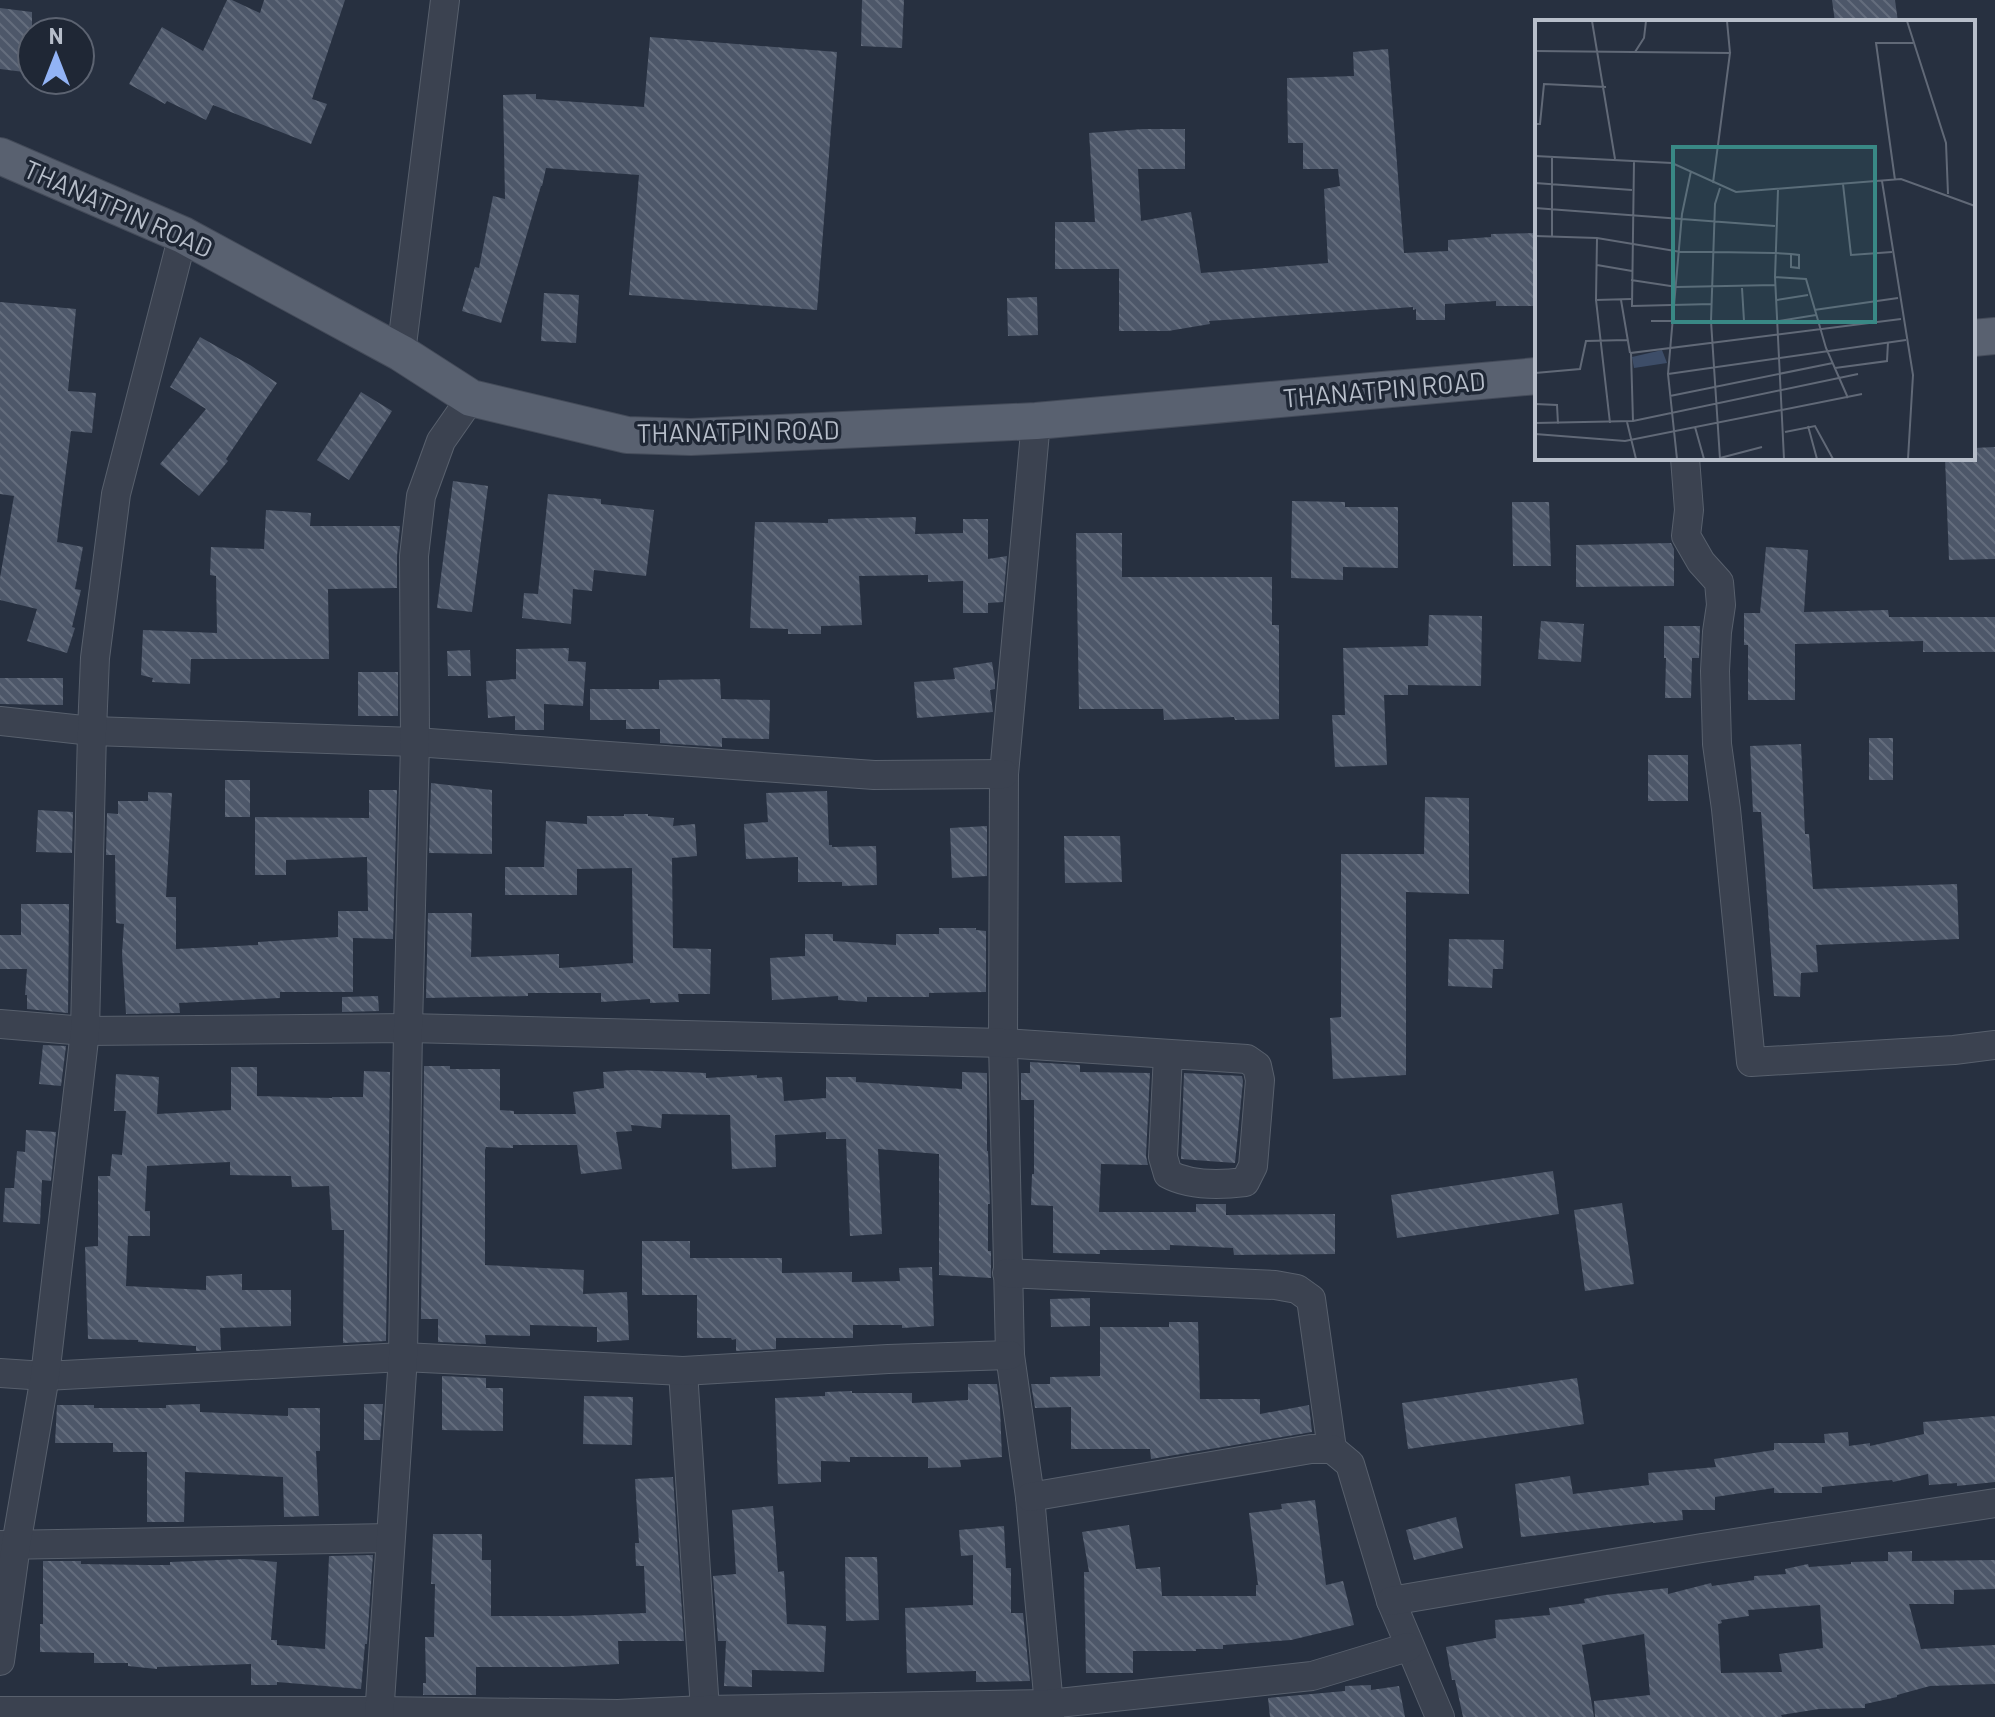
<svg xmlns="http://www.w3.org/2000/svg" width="1995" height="1717" font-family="Barlow,sans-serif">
	<defs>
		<pattern id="building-back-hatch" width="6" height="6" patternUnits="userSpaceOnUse" patternTransform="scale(2)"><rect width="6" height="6" fill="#4d5769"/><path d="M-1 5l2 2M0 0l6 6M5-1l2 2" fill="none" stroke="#646d7d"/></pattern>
	</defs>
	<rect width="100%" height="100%" fill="#273040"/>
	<!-- building -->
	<g fill="url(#building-back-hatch)" fill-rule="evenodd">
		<polygon points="227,0 232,0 260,13 264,0 345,0 312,99 327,104 311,144 213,105 206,120 167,101 165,104 129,84 162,27 203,51"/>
		<polygon points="862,0 904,0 902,48 861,46"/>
		<polygon points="1832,0 1895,0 1898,22 1835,22"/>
		<polygon points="0,8 32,12 32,73 0,69"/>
		<polygon points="650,37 837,52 817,310 629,295 639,175 546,168 542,186 541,186 501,323 462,311 475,267 479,268 493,196 505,199 503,95 536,94 536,99 644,107"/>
		<polygon points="1388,49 1404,253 1448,251 1448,240 1491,237 1491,234 1537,233 1537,306 1496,306 1496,301 1445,304 1445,320 1416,320 1416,309 1413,310 1413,307 1209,321 1210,324 1168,331 1119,331 1119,269 1055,269 1055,222 1095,222 1089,133 1143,129 1185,129 1185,169 1138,169 1141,221 1191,212 1201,273 1328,263 1324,189 1340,186 1338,169 1303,169 1303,143 1288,143 1287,78 1354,76 1353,52"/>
		<polygon points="544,293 579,295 576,343 541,341"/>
		<polygon points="1037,297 1038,335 1008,336 1007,298"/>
		<polygon points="0,302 76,309 68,391 96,393 92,433 71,431 57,542 83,547 75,589 81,590 72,627 75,628 67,653 27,641 37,609 0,600 0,578 14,496 0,494"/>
		<polygon points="200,337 250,365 277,383 226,459 228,461 199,496 160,464 206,409 170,387"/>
		<polygon points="361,392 392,411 349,480 317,460"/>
		<polygon points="1995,447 1995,559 1949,560 1945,458 1973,458 1973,448"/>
		<polygon points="453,481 488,486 472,612 437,608"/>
		<polygon points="548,494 601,499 601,504 654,510 646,576 594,570 592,591 573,589 571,624 522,618 524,593 538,594"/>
		<polygon points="1292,501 1345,502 1345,507 1398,507 1398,568 1343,567 1343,580 1291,578"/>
		<polygon points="1512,502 1549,502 1551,566 1513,566"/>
		<polygon points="266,510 311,513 310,526 400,526 397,556 397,588 328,589 329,659 191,659 190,684 152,682 153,678 141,675 143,630 217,633 216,576 210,575 211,547 264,549"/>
		<polygon points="916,517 915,534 963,533 963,519 988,519 988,559 1007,556 1003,602 988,603 988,613 963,613 963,581 928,582 928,575 859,576 862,625 821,626 821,634 788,634 788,629 750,628 755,522 828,523 828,519"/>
		<polygon points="1076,533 1122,533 1122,577 1272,577 1272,625 1279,625 1279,719 1235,720 1234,717 1164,720 1163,709 1079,709"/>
		<polygon points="1671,543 1674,549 1674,586 1576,587 1576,545"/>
		<polygon points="1766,547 1808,550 1804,612 1888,610 1889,617 1995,617 1995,652 1923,652 1923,641 1795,644 1795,700 1748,700 1748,645 1744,645 1744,613 1760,613"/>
		<polygon points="1429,615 1482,616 1481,686 1408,685 1408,695 1384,695 1387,765 1335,767 1332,715 1345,715 1343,648 1428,646"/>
		<polygon points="1541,621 1584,624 1581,662 1538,659"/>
		<polygon points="1664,626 1700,626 1699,658 1692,658 1691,698 1665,698 1666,658 1664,658"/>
		<polygon points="569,648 568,661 586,662 583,706 544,704 544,730 515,730 515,716 488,718 486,681 516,679 516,649"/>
		<polygon points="470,650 471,676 448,676 447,651"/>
		<polygon points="992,662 995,681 995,689 990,690 993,712 917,718 914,682 955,679 953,668"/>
		<rect x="358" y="672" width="40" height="44"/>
		<polygon points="0,678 63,678 63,705 0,704"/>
		<polygon points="720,679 721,699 770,700 769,739 722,738 722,747 660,743 660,729 626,729 626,720 590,720 590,689 659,689 659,680"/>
		<rect x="1869" y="738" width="24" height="42"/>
		<polygon points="1801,744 1805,834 1809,834 1813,889 1957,884 1959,939 1816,945 1818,972 1801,973 1800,997 1774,996 1761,812 1753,812 1750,746"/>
		<rect x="1648" y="755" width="40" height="46"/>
		<rect x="225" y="780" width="25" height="37"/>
		<polygon points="431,783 492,790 492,854 429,853"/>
		<polygon points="369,790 397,790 393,939 353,938 353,992 280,992 280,998 179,1003 180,1013 126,1014 122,954 124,924 116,923 115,855 106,855 107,813 118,814 118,801 148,801 148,792 172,793 166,897 176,897 176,949 258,945 258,942 338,937 338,911 368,911 367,857 286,860 286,875 255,875 255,817 369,818"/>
		<polygon points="827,791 829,845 832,845 832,847 876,846 877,885 842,886 842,882 798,882 798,857 746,859 744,824 768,822 766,793"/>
		<polygon points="1425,797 1469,798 1469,894 1406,892 1406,1075 1333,1079 1330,1018 1341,1017 1341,854 1424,854"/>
		<polygon points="38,810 73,812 72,853 36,852"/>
		<polygon points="624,814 648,814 648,816 674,818 673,826 695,824 697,856 672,858 673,948 711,949 710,994 678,994 679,1002 650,1003 650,999 601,1002 601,993 528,993 528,996 426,998 428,913 472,913 471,957 559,954 559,968 633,963 632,868 577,869 577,895 505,895 505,867 544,867 546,821 587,824 587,816 624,816"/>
		<polygon points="987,826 987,876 952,878 950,828"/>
		<polygon points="1064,836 1120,836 1122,882 1065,883"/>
		<polygon points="21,904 69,904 68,1013 27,1009 27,995 25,995 27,969 0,969 0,935 21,935"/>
		<polygon points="939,928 976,928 976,930 986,931 986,992 929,993 929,997 867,997 867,1002 838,1000 838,996 772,1000 770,958 805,956 805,934 833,934 833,941 896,945 896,934 939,934"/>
		<polygon points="1449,939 1504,940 1503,969 1493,969 1492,988 1448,986"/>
		<polygon points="378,996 379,1011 342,1012 342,997"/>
		<polygon points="43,1045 66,1046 61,1086 39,1084"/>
		<polygon points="1030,1062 1080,1065 1080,1072 1150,1073 1146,1156 1148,1165 1101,1164 1099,1212 1196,1212 1196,1204 1226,1204 1226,1215 1335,1214 1335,1254 1234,1255 1233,1248 1170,1245 1170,1250 1100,1250 1100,1254 1053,1253 1053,1206 1031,1205 1032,1174 1034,1174 1034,1100 1021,1100 1021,1073 1030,1073"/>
		<polygon points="424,1066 450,1066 450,1069 500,1069 500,1110 514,1111 514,1114 576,1114 573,1092 604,1088 603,1072 632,1070 706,1073 706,1078 757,1075 757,1078 782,1077 784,1101 826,1098 826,1077 856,1077 856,1082 962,1089 962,1072 987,1073 987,1151 988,1151 990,1204 988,1204 988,1251 991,1251 991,1278 939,1275 939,1154 878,1149 882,1234 850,1236 846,1139 826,1139 826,1132 775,1135 776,1167 732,1169 730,1115 662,1114 661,1128 631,1125 632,1131 616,1132 622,1169 581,1174 577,1145 513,1145 513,1148 486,1147 485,1150 485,1265 584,1270 583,1294 627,1292 629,1340 597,1342 597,1327 530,1325 530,1336 485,1335 486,1344 438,1342 438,1319 421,1319"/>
		<polygon points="231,1067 257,1067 257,1096 332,1098 332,1097 363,1097 364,1071 390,1072 386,1341 343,1343 344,1230 332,1230 329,1186 292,1187 291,1176 230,1175 230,1162 147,1166 145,1211 150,1211 150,1236 128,1236 126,1286 206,1290 206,1276 242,1274 242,1290 291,1290 291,1326 220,1328 221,1350 196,1351 196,1346 138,1342 138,1340 88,1339 85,1247 98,1246 98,1176 110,1176 112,1154 122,1155 126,1111 114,1111 116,1074 159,1077 157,1114 231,1110"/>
		<polygon points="1184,1073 1242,1076 1243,1081 1235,1163 1181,1159"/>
		<polygon points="26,1130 56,1132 51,1181 42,1180 40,1224 3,1222 5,1188 14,1188 17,1151 25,1152"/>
		<polygon points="1553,1171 1559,1214 1397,1238 1391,1195"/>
		<polygon points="1622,1203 1634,1284 1585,1291 1574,1210"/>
		<polygon points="642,1241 690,1241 690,1258 782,1258 782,1273 852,1272 852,1282 900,1281 899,1268 932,1267 934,1326 902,1328 902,1325 853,1325 853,1338 776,1338 776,1349 736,1351 736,1339 732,1340 731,1338 697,1338 697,1295 642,1295"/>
		<polygon points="1090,1298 1090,1326 1051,1327 1050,1299"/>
		<polygon points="1169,1322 1198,1322 1200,1399 1260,1399 1260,1414 1309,1405 1312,1432 1151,1459 1150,1449 1071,1449 1071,1407 1035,1408 1031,1384 1050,1384 1050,1377 1100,1376 1100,1327 1169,1327"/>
		<polygon points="442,1376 486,1378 486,1388 503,1388 503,1431 442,1430"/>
		<polygon points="1577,1378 1584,1424 1408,1449 1402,1403"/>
		<polygon points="968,1384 997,1384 1000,1408 1002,1457 960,1460 961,1467 928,1468 928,1457 850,1457 850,1462 821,1461 821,1482 778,1484 775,1398 825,1396 825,1392 852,1391 852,1393 912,1393 912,1403 968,1400"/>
		<polygon points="584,1396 633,1397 632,1445 583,1444"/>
		<polygon points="200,1404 200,1412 288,1416 288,1408 320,1408 320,1451 316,1451 319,1516 284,1517 283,1477 185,1472 184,1522 147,1522 147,1452 113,1452 113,1443 55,1443 57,1405 94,1405 94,1408 166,1408 166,1405"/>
		<polygon points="364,1404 383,1404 380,1440 364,1440"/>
		<polygon points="1995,1416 1995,1482 1957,1486 1957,1483 1929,1485 1928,1474 1893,1482 1892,1480 1822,1487 1822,1493 1774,1493 1774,1488 1715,1497 1715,1510 1682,1510 1683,1520 1653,1523 1653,1522 1521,1537 1515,1484 1570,1476 1573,1494 1649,1485 1648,1473 1716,1467 1714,1459 1774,1450 1774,1443 1825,1443 1824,1434 1848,1432 1849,1446 1870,1443 1870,1446 1924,1434 1923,1422"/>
		<polygon points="673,1477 684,1641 618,1641 619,1664 564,1667 476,1667 476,1695 423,1695 423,1683 426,1683 425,1637 434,1637 435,1584 431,1584 433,1534 482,1534 482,1560 491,1560 491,1616 568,1616 646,1613 644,1566 636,1566 635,1543 639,1543 635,1479"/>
		<polygon points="1315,1500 1326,1585 1343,1581 1354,1625 1291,1640 1223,1645 1223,1649 1196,1649 1196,1651 1133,1651 1133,1673 1086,1673 1084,1572 1089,1572 1082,1532 1129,1525 1136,1569 1160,1567 1162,1596 1256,1596 1256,1585 1258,1585 1249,1513 1282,1509 1281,1504"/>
		<polygon points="773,1506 778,1572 784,1571 787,1624 826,1626 824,1672 752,1670 752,1687 724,1686 726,1641 718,1641 713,1576 736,1574 732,1510"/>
		<polygon points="1456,1517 1463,1548 1414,1560 1406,1530"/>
		<polygon points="1004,1526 1006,1568 1011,1568 1011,1613 1023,1613 1030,1681 976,1682 976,1671 907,1673 905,1608 973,1605 973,1555 961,1556 959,1530"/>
		<path d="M 1912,1551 L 1912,1561 L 1995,1560 L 1995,1589 L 1954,1590 L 1954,1604 L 1909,1604 L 1921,1649 L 1995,1645 L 1995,1684 L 1930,1686 L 1897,1695 L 1897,1697 L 1865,1704 L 1865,1708 L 1819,1709 L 1781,1715 L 1782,1717 L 1595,1717 L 1594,1701 L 1650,1695 L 1644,1634 L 1582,1645 L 1594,1717 L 1463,1717 L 1455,1680 L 1452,1680 L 1446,1647 L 1496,1638 L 1495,1620 L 1550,1615 L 1549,1608 L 1585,1603 L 1584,1599 L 1605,1595 L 1668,1588 L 1668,1594 L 1711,1583 L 1712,1586 L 1754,1580 L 1754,1576 L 1786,1574 L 1785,1569 L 1808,1564 L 1809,1567 L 1851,1564 L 1851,1562 L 1888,1561 L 1888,1552 ZM 1820,1605 L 1823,1648 L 1779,1654 L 1782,1672 L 1721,1673 L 1718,1624 L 1722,1623 L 1721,1620 L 1749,1616 L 1748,1610 Z"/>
		<polygon points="373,1555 367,1644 365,1644 361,1689 277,1682 277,1685 251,1685 251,1664 157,1667 157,1669 128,1666 128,1663 94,1663 94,1653 40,1652 40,1624 43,1624 43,1561 81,1561 81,1564 147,1565 170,1565 170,1562 244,1559 277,1562 271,1640 277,1640 277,1645 325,1649 329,1556"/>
		<polygon points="845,1557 877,1557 879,1620 846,1621"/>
		<polygon points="1371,1685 1371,1690 1399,1686 1405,1717 1270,1717 1268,1698 1345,1691 1345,1686"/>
	</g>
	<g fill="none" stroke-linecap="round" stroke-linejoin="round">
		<defs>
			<g id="minor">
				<polyline points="401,353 445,0"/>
				<polyline points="1036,421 1004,774 1003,1043 1010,1355 1030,1497 1050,1717"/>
				<polyline points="1685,458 1689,510 1686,536 1701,562 1719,582 1721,605 1717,632 1715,671 1717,744 1726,809 1751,1062 1954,1050 1995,1045"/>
				<polyline points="0,721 92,731 415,742 874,775 1004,774"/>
				<path d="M 0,1024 L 85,1031 L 408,1028 L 1003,1043 L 1247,1059 L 1257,1066 L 1260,1080 L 1253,1166 L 1245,1182 C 1221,1185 1190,1186 1168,1174 L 1163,1157 L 1168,1054"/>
				<polyline points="1007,1273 1275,1285 1297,1289 1311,1299 1332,1449"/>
				<polyline points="683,1371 705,1710"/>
				<polyline points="0,1373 45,1376 403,1357 683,1371 888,1359 1010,1355"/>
				<polyline points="1030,1497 1311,1449 1332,1449 1350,1464 1391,1601 1440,1717"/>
				<polyline points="1,1545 390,1538"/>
				<polyline points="1391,1601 1702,1548 1995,1503"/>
				<polyline points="0,1661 16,1545 45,1376 85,1031 92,731 95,658 116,494 183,235"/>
				<polyline points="0,1711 379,1711 618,1714 705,1710 1049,1704 1312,1676 1408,1647"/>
				<polyline points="379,1717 403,1357 408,1028 415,742 414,556 421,496 441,441 471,398"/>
			</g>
			<g id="major">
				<polyline points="0,156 183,235 401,353 471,398 627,435 691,437 1036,421 1537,376"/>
				<polyline points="1973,338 1995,336"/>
			</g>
		</defs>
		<!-- minor casing -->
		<use href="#minor" stroke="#58606d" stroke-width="30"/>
		<!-- major casing -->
		<use href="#major" stroke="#444b59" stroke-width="38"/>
		<!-- minor -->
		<use href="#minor" stroke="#3b4250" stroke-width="28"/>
		<!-- major -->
		<use href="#major" stroke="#596170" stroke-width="36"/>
	</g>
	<g text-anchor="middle" stroke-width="7" stroke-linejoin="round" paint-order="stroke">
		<!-- street labels -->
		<g font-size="26" fill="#b7beca" stroke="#1f2735">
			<text transform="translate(118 209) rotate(24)" y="9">THANATPIN ROAD</text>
			<text transform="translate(1384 390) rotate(-5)" y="9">THANATPIN ROAD</text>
			<text transform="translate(738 432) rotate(-1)" y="9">THANATPIN ROAD</text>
		</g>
	</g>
	<!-- overview -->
	<g transform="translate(1535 20)">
		<rect width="440" height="440" fill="#273040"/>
		<path d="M 127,330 L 132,343 L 99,348 L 97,337 Z" fill="#3d4d68"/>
		<path fill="none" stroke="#616977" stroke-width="2" d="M 57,1 L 80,139M 192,1 L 195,33M 372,1 L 411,123 L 413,174M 0,31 L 195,33 L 178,163M 100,32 L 109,18 L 111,1M 0,104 L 5,104 L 9,64 L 71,67M 0,136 L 137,143 L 201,172 L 366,159 L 440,186M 17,136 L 17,216M 99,141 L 97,286 L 177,284M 360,160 L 341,23 L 378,23M 347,161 L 378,355 L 373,439M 0,163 L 97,170M 308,164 L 316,235 L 357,232M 185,168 L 180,184 L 176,301 L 185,439M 243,170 L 240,257 L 249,439M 0,188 L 240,206M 0,216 L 62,218 L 146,232 L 179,232 L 239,233 L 256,234 L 264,235 L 264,248 L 256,247 L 256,234M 62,218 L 61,280 L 96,279M 62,245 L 97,251M 240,257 L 271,259 L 291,328 L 313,378M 96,260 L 142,267 L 240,265M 207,268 L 209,301M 61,280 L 75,403M 86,280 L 95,333M 242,280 L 273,275M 279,290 L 363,278M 116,301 L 244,301 L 281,295M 300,348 L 352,341 L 353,322M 0,353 L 45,349 L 51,321 L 92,320M 133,354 L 371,320M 135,376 L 298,343M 0,384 L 22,385 L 23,404M 98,401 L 96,333 L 366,299M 92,402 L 101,439M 0,403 L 98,401 L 323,354M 273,406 L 282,439M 160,407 L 169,439M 250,412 L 280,406 L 298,439M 0,414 L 90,421 L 327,374M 185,438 L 227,427M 142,439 L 133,354 L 147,194 L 156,151"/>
		<path fill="#398885" fill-opacity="0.15" stroke="#398885" stroke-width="4" d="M 138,127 L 340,127 L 340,302 L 138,302 Z"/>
		<rect width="440" height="440" fill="none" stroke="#b7beca" stroke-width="4"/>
	</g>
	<!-- north arrow -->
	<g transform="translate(56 56)"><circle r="38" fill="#1f2735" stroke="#5c6371" stroke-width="2"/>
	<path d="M0-6L14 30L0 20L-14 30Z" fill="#92b3f5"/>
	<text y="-12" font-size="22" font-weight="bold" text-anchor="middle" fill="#b7beca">N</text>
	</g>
</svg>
